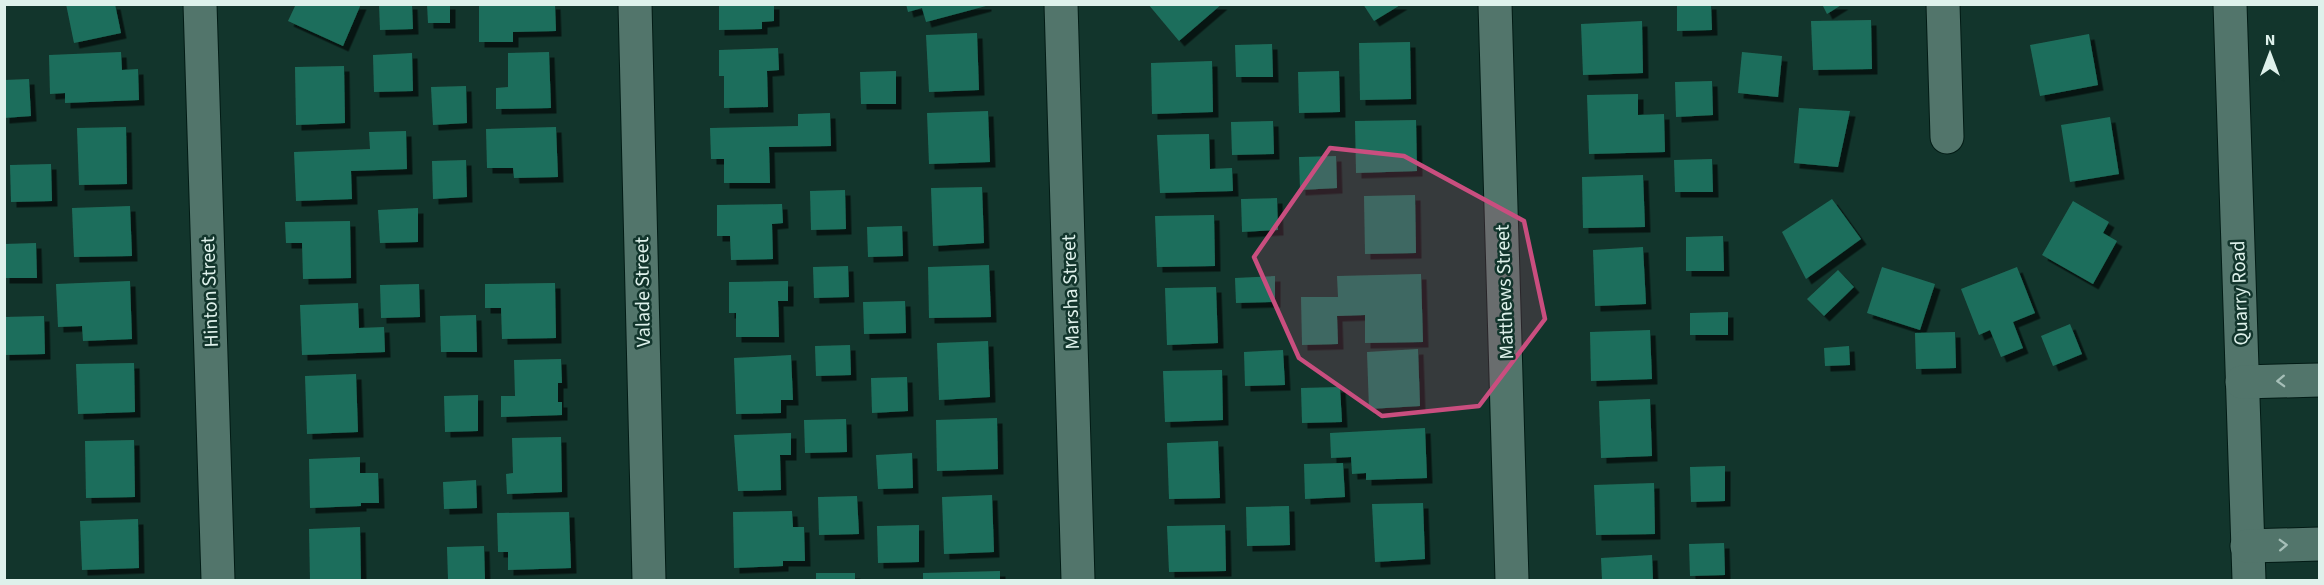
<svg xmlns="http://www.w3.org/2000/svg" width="2324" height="585" font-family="'Source Sans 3',sans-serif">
	<defs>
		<filter id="shadow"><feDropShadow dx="5.5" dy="5.5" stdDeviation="0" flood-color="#0009"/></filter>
	</defs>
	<rect width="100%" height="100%" fill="#12352c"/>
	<!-- building -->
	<g fill="#1f6e5b" filter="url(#shadow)">
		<polygon points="66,4 115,4 121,33 74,43"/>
		<polygon points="296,4 361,4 343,46 288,21"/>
		<polygon points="379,4 412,4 413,29 380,30"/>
		<polygon points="427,4 450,4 450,23 428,23"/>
		<polygon points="479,4 555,4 556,31 513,32 513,42 479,42"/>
		<polygon points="719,4 774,4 774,21 762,22 762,29 719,30"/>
		<polygon points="906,4 986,4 986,6 926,22 922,8 908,12"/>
		<polygon points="1148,4 1222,4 1179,41"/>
		<polygon points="1363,4 1402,4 1374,21"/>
		<polygon points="1711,4 1712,30 1677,31 1677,5"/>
		<polygon points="1822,4 1843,4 1827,14"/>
		<polygon points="1871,20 1872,69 1813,70 1811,21"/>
		<polygon points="1642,21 1643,73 1583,75 1581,24"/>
		<polygon points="977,33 979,90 929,92 926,35"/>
		<polygon points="2089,34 2098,85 2040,96 2030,45"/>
		<polygon points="1410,42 1411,99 1360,100 1359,43"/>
		<polygon points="1272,44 1273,77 1236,77 1235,45"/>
		<polygon points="778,48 779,70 767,71 768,107 724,108 724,76 719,76 719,50"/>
		<polygon points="121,52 122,70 138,69 139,100 65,103 65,93 50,94 49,55"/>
		<polygon points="549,52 551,108 496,109 496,88 508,87 508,53"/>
		<polygon points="1742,52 1782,56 1778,97 1738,93"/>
		<polygon points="412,53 413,91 374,92 373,55"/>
		<polygon points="1212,61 1213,112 1152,114 1151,63"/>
		<polygon points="344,66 345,123 296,125 295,67"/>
		<polygon points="896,71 896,104 861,104 860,72"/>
		<polygon points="1339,71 1340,112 1299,113 1298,72"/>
		<polygon points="29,79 31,116 4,118 4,80"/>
		<polygon points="1712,81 1713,115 1676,117 1675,82"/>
		<polygon points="466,86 467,123 433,125 431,87"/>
		<polygon points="1638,94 1638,115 1664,114 1665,152 1589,154 1587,95"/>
		<polygon points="1799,108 1850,111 1838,167 1794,163"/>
		<polygon points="988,111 990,162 929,164 927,113"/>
		<polygon points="830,113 831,146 769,147 770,183 724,183 724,159 711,159 710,128 798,126 798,114"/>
		<polygon points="2110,117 2119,174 2070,182 2061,125"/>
		<polygon points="1416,120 1417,171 1356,173 1355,121"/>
		<polygon points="1273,121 1274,154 1232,155 1231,122"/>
		<polygon points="126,127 127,184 79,185 77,128"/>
		<polygon points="556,127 558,177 514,178 513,168 487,168 486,129"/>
		<polygon points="406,131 407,169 351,171 352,199 296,201 294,152 370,149 369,132"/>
		<polygon points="1209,134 1210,169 1232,168 1233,191 1160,193 1157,135"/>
		<polygon points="1336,156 1337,188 1300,190 1299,157"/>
		<polygon points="1712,159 1713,192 1675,192 1674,160"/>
		<polygon points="466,160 467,197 433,199 432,161"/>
		<polygon points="51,164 52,201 11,202 10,165"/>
		<polygon points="1643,175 1645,227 1583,228 1582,177"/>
		<polygon points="982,187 984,243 933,246 931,188"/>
		<polygon points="845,190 846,229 811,230 810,191"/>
		<polygon points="1415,195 1416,253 1365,254 1364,196"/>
		<polygon points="1277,198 1278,230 1242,232 1241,199"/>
		<polygon points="1832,199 1861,239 1806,279 1782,232"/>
		<polygon points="2073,201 2109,222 2103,233 2117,241 2093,284 2042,255"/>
		<polygon points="782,204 783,223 772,224 773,259 731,260 730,236 717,236 717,205"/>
		<polygon points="130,206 132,256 74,257 72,208"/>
		<polygon points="418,208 418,242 380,243 378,210"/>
		<polygon points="1214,215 1215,266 1157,267 1155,216"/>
		<polygon points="350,221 351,278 303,279 302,243 286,243 285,222"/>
		<polygon points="902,226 903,256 868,257 867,227"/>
		<polygon points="1723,236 1724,271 1686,271 1686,237"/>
		<polygon points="36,243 37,278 4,278 4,244"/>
		<polygon points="1643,247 1646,304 1595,306 1593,250"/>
		<polygon points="989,265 991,317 929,318 928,267"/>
		<polygon points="848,266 849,297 814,298 813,267"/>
		<polygon points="1882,267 1935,284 1920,330 1867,313"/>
		<polygon points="2017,267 2035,313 2013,322 2023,348 2001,357 1990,330 1979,335 1961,289"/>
		<polygon points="1838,270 1854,287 1824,316 1807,299"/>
		<polygon points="1421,274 1423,342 1365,343 1365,315 1337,316 1338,344 1302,345 1301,297 1338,297 1337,276"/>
		<polygon points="1275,276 1275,302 1236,303 1235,278"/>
		<polygon points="130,281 132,339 83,341 82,326 58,327 56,284"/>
		<polygon points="788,281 788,301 778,301 779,337 736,337 736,313 729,313 729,282"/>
		<polygon points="555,283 556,338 502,339 501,308 485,308 485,284"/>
		<polygon points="419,284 420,317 381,318 380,285"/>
		<polygon points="1216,287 1218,343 1167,345 1165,288"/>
		<polygon points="905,301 906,333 864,334 863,302"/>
		<polygon points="358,303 359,328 384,327 385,352 302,355 300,305"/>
		<polygon points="1728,312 1728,335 1690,335 1690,313"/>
		<polygon points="476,315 477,352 441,352 440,316"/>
		<polygon points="44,316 45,354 4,355 4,317"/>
		<polygon points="2070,324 2082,354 2053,366 2041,336"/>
		<polygon points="1650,330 1652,379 1591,381 1590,332"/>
		<polygon points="1955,332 1956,368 1916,369 1915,333"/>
		<polygon points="988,341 990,397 939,400 937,343"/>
		<polygon points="850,345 851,375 816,376 815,346"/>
		<polygon points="1849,346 1850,365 1825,366 1824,348"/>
		<polygon points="1418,349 1420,406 1369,409 1367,352"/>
		<polygon points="1283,350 1285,385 1245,386 1244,352"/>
		<polygon points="791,355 793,400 781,400 781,413 736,414 734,358"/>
		<polygon points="561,359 562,383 558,383 558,402 562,402 562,415 501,417 501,396 515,396 514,360"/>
		<polygon points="134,363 135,412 78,414 76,364"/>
		<polygon points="1222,370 1223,420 1165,422 1163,371"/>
		<polygon points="356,374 358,432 307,434 305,376"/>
		<polygon points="907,377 908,411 872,413 871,378"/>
		<polygon points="1340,387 1342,422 1302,423 1301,388"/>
		<polygon points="478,395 478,431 445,432 444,396"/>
		<polygon points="1650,399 1652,456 1601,458 1599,401"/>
		<polygon points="997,418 998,469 937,471 936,420"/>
		<polygon points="846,419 847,452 805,453 804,420"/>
		<polygon points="1425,428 1427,478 1366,480 1366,473 1352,474 1351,457 1331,458 1330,433"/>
		<polygon points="791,433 791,455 780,455 781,490 738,491 734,435"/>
		<polygon points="561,437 562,492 507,494 506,474 513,473 512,438"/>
		<polygon points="134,440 135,497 86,498 85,441"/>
		<polygon points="1218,441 1220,498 1169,499 1167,443"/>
		<polygon points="912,453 913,488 878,489 876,455"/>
		<polygon points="360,457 360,473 378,473 379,503 361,503 361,506 310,508 309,459"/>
		<polygon points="1343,463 1345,497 1305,499 1304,464"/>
		<polygon points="1725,466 1725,501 1691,502 1690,467"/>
		<polygon points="476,480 477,508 444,509 443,482"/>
		<polygon points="1654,483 1655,534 1596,535 1594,485"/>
		<polygon points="992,495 994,552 944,554 942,497"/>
		<polygon points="857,496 859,534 819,535 818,497"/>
		<polygon points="1423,503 1425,559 1375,562 1372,504"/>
		<polygon points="1289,506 1290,545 1247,546 1246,507"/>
		<polygon points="792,511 793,527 804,527 805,561 783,561 783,566 734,568 733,512"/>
		<polygon points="569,512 571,568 508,570 508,552 498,552 497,513"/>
		<polygon points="138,519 139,568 82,570 80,521"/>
		<polygon points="919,525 919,562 878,563 877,526"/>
		<polygon points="1225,525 1226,571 1169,572 1167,526"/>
		<polygon points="360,527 361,580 310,580 309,529"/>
		<polygon points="1724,543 1725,575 1690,576 1689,544"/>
		<polygon points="484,546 485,580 448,580 447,547"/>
		<polygon points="1652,555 1653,580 1602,580 1601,558"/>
		<polygon points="1000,571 1000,580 923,580 923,573"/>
		<rect x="816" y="573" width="39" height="7"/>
	</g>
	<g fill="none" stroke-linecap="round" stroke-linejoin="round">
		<defs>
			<g id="minor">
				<polyline points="200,4 218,580"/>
				<polyline points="635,4 649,580"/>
				<polyline points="1061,4 1078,580"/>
				<polyline points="1495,4 1512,580"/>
				<polyline points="1943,4 1947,137"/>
				<polyline points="2230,4 2249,580"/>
				<polyline points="2242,382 2320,380"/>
				<polyline points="2247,546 2320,544"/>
			</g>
		</defs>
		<!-- minor casing -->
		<use href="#minor" stroke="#021b15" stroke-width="35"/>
		<!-- minor -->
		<use href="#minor" stroke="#52756b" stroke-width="33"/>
	</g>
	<!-- one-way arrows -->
	<defs><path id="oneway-chevron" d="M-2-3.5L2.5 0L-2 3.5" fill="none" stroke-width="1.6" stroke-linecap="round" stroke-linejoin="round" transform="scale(1.5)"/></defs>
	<g stroke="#a6bfb8">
		<use href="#oneway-chevron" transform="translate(2281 381) rotate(178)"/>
		<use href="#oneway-chevron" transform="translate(2283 545) rotate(-2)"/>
	</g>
	<!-- marked area -->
	<path fill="#c94e7f" fill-opacity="0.2" stroke="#c94e7f" stroke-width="4.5" stroke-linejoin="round" d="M 1330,148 L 1404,156 L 1524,221 L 1545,319 L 1479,406 L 1382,416 L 1299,358 L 1254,257 Z"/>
	<g text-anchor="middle" stroke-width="5" stroke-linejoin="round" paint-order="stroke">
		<!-- street labels -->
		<g font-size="20" fill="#def1eb" stroke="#12352c">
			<text transform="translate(209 292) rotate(-92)" y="7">Hinton Street</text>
			<text transform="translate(642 292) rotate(-91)" y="7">Valade Street</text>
			<text transform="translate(1070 292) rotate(-92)" y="7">Marsha Street</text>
			<text transform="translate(1504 292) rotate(-92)" y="7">Matthews Street</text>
			<text transform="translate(2239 293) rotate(-92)" y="7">Quarry Road</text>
		</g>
	</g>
	<!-- border -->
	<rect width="2324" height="585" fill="none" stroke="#def1eb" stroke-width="12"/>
	<!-- north arrow -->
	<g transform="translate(2270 54)" stroke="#12352c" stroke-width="4.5" paint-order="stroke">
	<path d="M0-4.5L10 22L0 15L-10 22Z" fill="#def1eb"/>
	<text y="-9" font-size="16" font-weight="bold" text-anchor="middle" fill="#def1eb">N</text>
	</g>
</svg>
